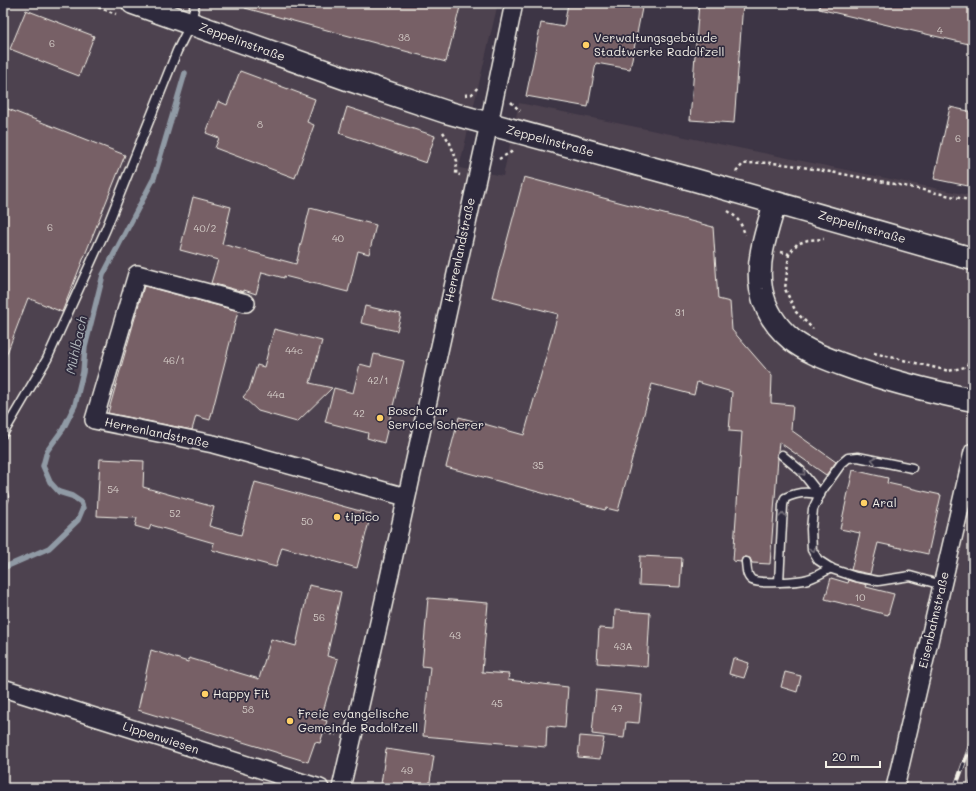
<svg xmlns="http://www.w3.org/2000/svg" width="976" height="791" font-family="Mali,sans-serif">
	<rect width="100%" height="100%" fill="#3d3545"/>
	<filter id="ink" filterUnits="userSpaceOnUse"><feTurbulence type="fractalNoise" baseFrequency=".025" numOctaves="2"/><feDisplacementMap in="SourceGraphic" scale="8" xChannelSelector="R" yChannelSelector="G"/><feConvolveMatrix kernelMatrix="1 2 1 2 8 2 1 2 1" color-interpolation-filters="sRGB"/></filter>
	<g filter="url(#ink)">
		<!-- built -->
		<polygon fill="#4e424f" points="3,3 498,3 459,168 503,176 519,103 973,196 973,788 3,788"/>
		<g fill="none" stroke-linecap="round" stroke-linejoin="round">
			<!-- stream -->
			<polyline stroke="#909aa5" stroke-width="5.5" points="3,568 49,548 78,520 83,508 81,502 72,496 59,492 50,482 43,466 47,451 63,429 75,405 83,372 85,347 103,275 154,178 185,73"/>
		</g>
		<!-- building -->
		<g fill="#776066" stroke="#f4f1e8">
			<polygon points="246,3 461,3 446,62 245,8"/>
			<polygon points="568,3 643,3 630,69 596,63 588,107 526,96 541,23 564,27"/>
			<polygon points="699,3 743,3 734,123 690,120"/>
			<polygon points="820,3 973,3 973,45 819,9"/>
			<polygon points="26,10 94,36 79,76 10,49"/>
			<polygon points="240,71 315,99 307,122 314,125 295,178 215,148 219,138 206,133 218,101 227,105"/>
			<polygon points="3,107 125,155 62,312 28,298 4,361 3,361"/>
			<polygon points="347,107 435,136 426,163 339,133"/>
			<polygon points="950,107 973,112 973,187 934,179"/>
			<polygon points="524,177 713,227 718,299 730,302 732,330 772,376 771,403 793,405 791,430 836,462 826,475 779,442 778,451 777,454 778,458 770,564 752,563 750,558 746,557 742,558 741,562 733,561 742,432 729,431 732,392 697,382 694,395 652,384 618,511 606,508 605,510 446,467 459,417 524,435 558,314 492,297"/>
			<polygon points="193,197 231,207 222,244 296,264 310,208 376,225 369,254 358,251 348,292 284,276 284,278 262,272 256,294 244,290 244,292 211,283 218,260 180,250"/>
			<polygon points="144,286 238,311 210,420 196,416 192,430 108,413"/>
			<polygon points="365,306 401,314 397,331 361,323"/>
			<polygon points="274,329 322,341 310,383 332,388 297,422 258,411 243,397 249,390 257,365 264,367"/>
			<polygon points="374,354 404,361 384,443 367,438 368,433 325,422 334,388 353,393 360,364 371,367"/>
			<polygon points="100,459 144,461 143,487 214,507 209,526 241,535 255,482 371,514 357,568 282,547 276,567 212,550 214,543 151,525 149,530 135,526 137,518 97,516"/>
			<polygon points="853,470 888,478 887,483 941,495 928,554 878,543 870,574 851,570 860,533 840,529"/>
			<polygon points="640,556 682,558 680,587 639,585"/>
			<polygon points="831,578 848,583 849,580 867,585 866,587 894,594 888,615 825,599"/>
			<polygon points="309,585 341,592 327,656 338,659 321,719 327,721 320,743 315,742 308,762 138,710 151,650 188,662 189,658 259,679 271,639 296,646"/>
			<polygon points="428,598 488,603 482,672 509,674 508,680 568,687 565,728 547,726 546,747 423,736 430,667 422,666"/>
			<polygon points="615,610 650,613 647,667 597,663 599,628 614,629"/>
			<polygon points="733,658 749,663 744,678 729,674"/>
			<polygon points="785,672 801,676 797,692 781,687"/>
			<polygon points="596,690 642,695 639,723 626,722 624,738 592,734"/>
			<polygon points="580,736 604,738 600,759 578,757"/>
			<polygon points="386,749 434,756 429,788 411,788 381,784"/>
		</g>
		<g fill="none" stroke-linecap="round" stroke-linejoin="round">
			<defs>
				<g id="lane">
					<polyline points="3,434 47,359 106,229 177,51 191,23 195,3"/>
					<polyline points="782,455 801,471 820,495"/>
					<polyline points="912,468 858,457 848,458 841,464 821,492 813,509 811,529 812,550 818,560 832,569 856,577 878,581 910,576 942,585"/>
					<polyline points="3,494 4,499 3,501"/>
					<path d="M 746,562 C 747,568 746,576 752,580 C 760,584 799,582 808,579 C 816,577 823,572 831,568"/>
					<path d="M 779,582 L 783,505 L 785,498 C 797,492 808,491 820,495"/>
				</g>
				<g id="street">
					<polyline points="246,303 137,274 94,420 213,444 406,497"/>
					<polyline points="3,688 320,788"/>
					<polyline points="341,788 383,605 489,124 514,3"/>
					<polyline points="895,788 973,452"/>
				</g>
				<g id="secondary">
					<polyline points="133,3 347,79 446,112 695,180 973,259"/>
					<path d="M 775,203 C 767,230 756,260 761,289 C 765,309 776,327 792,340 C 806,351 825,358 841,364 C 884,380 928,391 973,400"/>
				</g>
			</defs>
			<!-- lane casing -->
			<use href="#lane" stroke="#f4f1e8" stroke-width="11"/>
			<!-- street casing -->
			<use href="#street" stroke="#f4f1e8" stroke-width="20"/>
			<!-- secondary casing -->
			<use href="#secondary" stroke="#f4f1e8" stroke-width="25"/>
			<!-- path -->
			<g stroke="#f4f1e8" stroke-width="2.5" stroke-dasharray="3 3" stroke-linecap="butt">
				<polyline points="87,3 116,14"/>
				<polyline points="465,95 472,94 479,86"/>
				<polyline points="511,102 520,111"/>
				<polyline points="443,132 450,143 457,161 456,174 460,175"/>
				<polyline points="499,159 513,151"/>
				<path d="M 736,172 L 743,164 C 770,160 797,166 824,171 C 874,179 924,190 973,201"/>
				<path d="M 728,211 C 737,217 742,224 745,235"/>
				<polyline points="781,252 789,254 797,244 808,240 824,239"/>
				<polyline points="789,254 785,289 796,312 813,329"/>
				<polyline points="874,353 949,371 965,367 973,359"/>
				<polyline points="324,732 336,735"/>
			</g>
			<!-- lane -->
			<use href="#lane" stroke="#2f2a3d" stroke-width="8"/>
			<!-- street -->
			<use href="#street" stroke="#2f2a3d" stroke-width="17"/>
			<!-- secondary -->
			<use href="#secondary" stroke="#2f2a3d" stroke-width="22"/>
			<defs>
				<g id="rail">
					<polyline points="955,788 973,738"/>
					<polyline points="970,788 973,779"/>
				</g>
			</defs>
			<!-- rail casing -->
			<use href="#rail" stroke="#f4f1e8" stroke-width="4.5"/>
			<!-- rail -->
			<use href="#rail" stroke="#2f2a3d" stroke-width="3" stroke-dasharray="9" stroke-linecap="butt"/>
		</g>
		<!-- one-way arrows -->
		<defs><path id="oneway-chevron" d="M-2-3.5L2.5 0L-2 3.5" fill="none" stroke-width="1.6" stroke-linecap="round" stroke-linejoin="round"/></defs>
		<g stroke="#747079">
			<use href="#oneway-chevron" transform="translate(874 460) rotate(-169)"/>
			<use href="#oneway-chevron" transform="translate(803 473) rotate(49)"/>
			<use href="#oneway-chevron" transform="translate(783 515) rotate(-87)"/>
			<use href="#oneway-chevron" transform="translate(813 549) rotate(70)"/>
		</g>
	</g>
	<!-- markers -->
	<g fill="#ffd166" stroke="#2f2a3d" stroke-width="1.5">
		<circle cx="586" cy="45" r="4"/>
		<circle cx="380" cy="418" r="4"/>
		<circle cx="864" cy="503" r="4"/>
		<circle cx="337" cy="517" r="4"/>
		<circle cx="205" cy="694" r="4"/>
		<circle cx="290" cy="721" r="4"/>
	</g>
	<g text-anchor="middle" stroke-width="3.5" stroke-linejoin="round" paint-order="stroke">
		<!-- number labels -->
		<g font-size="10" fill="#d5cdc8">
			<text x="940" y="34">4</text>
			<text x="404" y="41">38</text>
			<text x="52" y="47">6</text>
			<text x="260" y="128">8</text>
			<text x="958" y="142">6</text>
			<text x="50" y="231">6</text>
			<text x="205" y="232">40/2</text>
			<text x="338" y="242">40</text>
			<text x="680" y="316">31</text>
			<text x="294" y="354">44c</text>
			<text x="174" y="364">46/1</text>
			<text x="378" y="384">42/1</text>
			<text x="276" y="398">44a</text>
			<text x="359" y="417">42</text>
			<text x="538" y="469">35</text>
			<text x="113" y="493">54</text>
			<text x="175" y="517">52</text>
			<text x="307" y="525">50</text>
			<text x="860" y="601">10</text>
			<text x="319" y="621">56</text>
			<text x="455" y="639">43</text>
			<text x="623" y="650">43A</text>
			<text x="497" y="707">45</text>
			<text x="617" y="712">47</text>
			<text x="248" y="713">58</text>
			<text x="407" y="774">49</text>
		</g>
		<!-- poi labels -->
		<g font-size="12" fill="#f4f1e8" stroke="#2f2a3d" text-anchor="start">
			<text x="594" y="42">Verwaltungsgebäude<tspan x="594" dy="14">Stadtwerke Radolfzell</tspan></text>
			<text x="388" y="415">Bosch Car<tspan x="388" dy="14">Service Scherer</tspan></text>
			<text x="872" y="507">Aral</text>
			<text x="345" y="521">tipico</text>
			<text x="213" y="698">Happy Fit</text>
			<text x="298" y="718">Freie evangelische<tspan x="298" dy="14">Gemeinde Radolfzell</tspan></text>
		</g>
		<!-- street labels -->
		<g font-size="12" fill="#f4f1e8" stroke="#2f2a3d">
			<text transform="translate(242 42) rotate(20)" y="4">Zeppelinstraße</text>
			<text transform="translate(550 141) rotate(15)" y="4">Zeppelinstraße</text>
			<text transform="translate(862 227) rotate(16)" y="4">Zeppelinstraße</text>
			<text transform="translate(460 250) rotate(-78)" y="4">Herrenlandstraße</text>
			<text transform="translate(157 433) rotate(12)" y="4">Herrenlandstraße</text>
			<text transform="translate(934 620) rotate(-77)" y="4">Eisenbahnstraße</text>
			<text transform="translate(161 738) rotate(18)" y="4">Lippenwiesen</text>
		</g>
		<!-- water labels -->
		<g font-size="13" font-style="italic" fill="#b1b7bb" stroke="#2f2a3d">
			<text transform="translate(76 345) rotate(-78)" y="5">Mühlbach</text>
		</g>
	</g>
	<!-- margin -->
	<rect width="976" height="791" fill="none" stroke="#2f2a3d" stroke-width="16"/>
	<rect x="8" y="8" width="960" height="775" fill="none" stroke="#f4f1e8" stroke-width="1.5" filter="url(#ink)"/>
	<!-- scale -->
	<path d="M826 761v6h54v-6" fill="none" stroke="#f4f1e8" stroke-width="2"/>
	<text x="832" y="761" font-size="12" fill="#f4f1e8" stroke="#2f2a3d" stroke-width="3" paint-order="stroke">20 m</text>
</svg>
